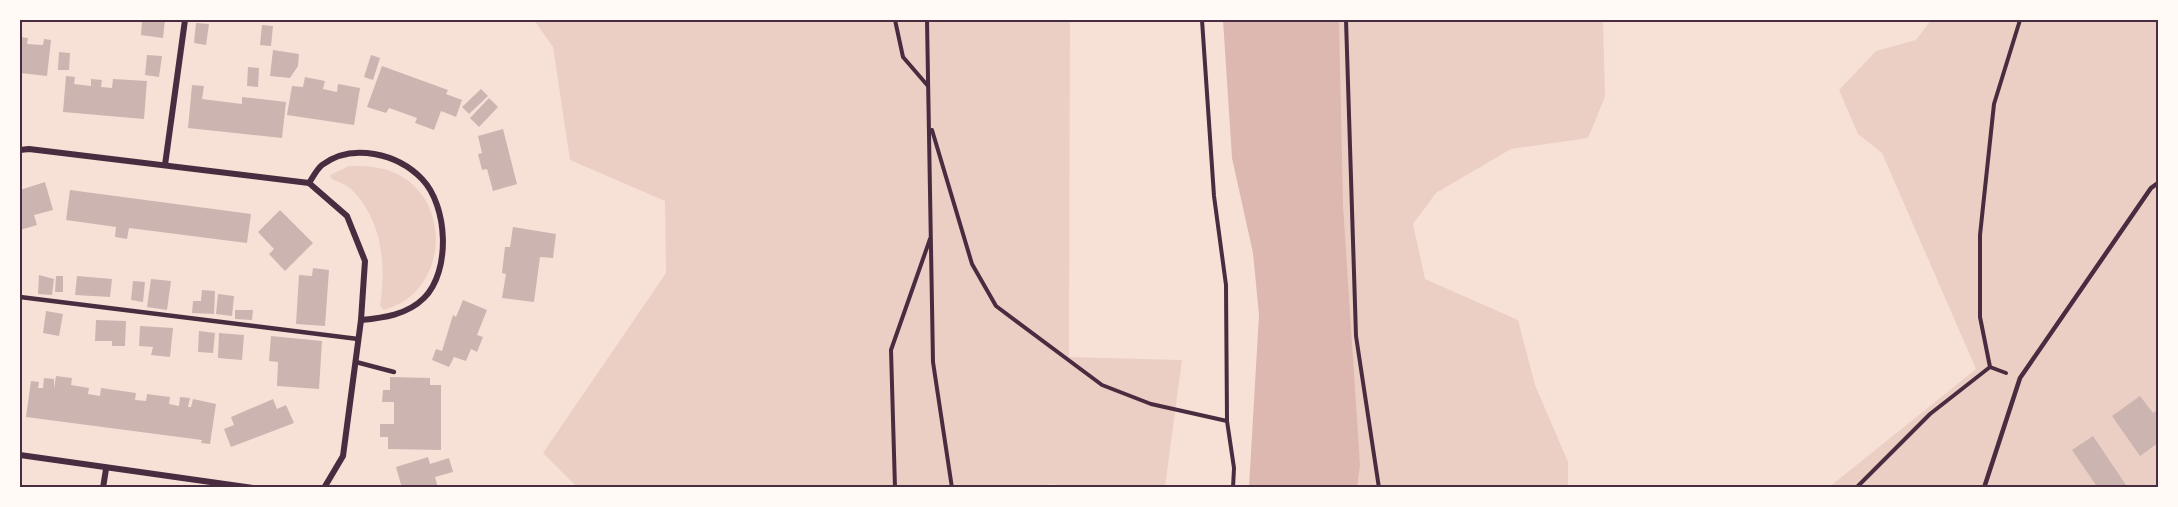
<svg xmlns="http://www.w3.org/2000/svg" width="2178" height="507" font-family="'DejaVu Sans',sans-serif">
	<rect width="100%" height="100%" fill="#f7e1d7"/>
	<!-- green -->
	<g fill="#ebcfc5">
		<polygon points="534,20 1070,20 1069,357 1182,360 1165,487 1066,488 1054,484 1022,488 577,487 543,453 666,273 665,201 570,160 553,47"/>
		<polygon points="1329,20 1603,20 1605,97 1588,138 1511,149 1436,193 1413,224 1425,279 1518,320 1535,385 1568,462 1568,487 1352,487"/>
		<polygon points="1931,20 2158,20 2158,487 1828,488 1976,369 1882,153 1858,134 1839,90 1876,51 1916,40"/>
		<path d="M 349,166 C 364,166 380,166 395,173 C 453,199 449,292 384,310 L 380,306 C 386,266 383,221 352,190 C 347,185 338,182 332,179 L 330,175 Z"/>
	</g>
	<!-- water -->
	<polygon fill="#dcb8b0" points="1223,20 1339,20 1343,205 1360,465 1357,487 1249,487 1259,315 1253,253 1232,158"/>
	<!-- building -->
	<g fill="#ccb4b1">
		<polygon points="142,20 165,20 163,38 141,35"/>
		<polygon points="196,23 209,24 206,45 194,43"/>
		<polygon points="262,25 273,26 271,46 260,45"/>
		<polygon points="20,37 28,38 27,44 43,45 44,39 51,40 47,76 20,73"/>
		<polygon points="273,50 299,54 298,66 290,78 270,76"/>
		<polygon points="59,52 70,53 69,70 58,70"/>
		<polygon points="147,55 162,56 159,77 145,75"/>
		<polygon points="371,55 380,58 373,80 364,77"/>
		<polygon points="382,66 448,90 446,94 462,100 456,117 441,111 434,130 415,123 417,118 389,108 386,113 367,107"/>
		<polygon points="248,67 259,68 258,87 247,86"/>
		<polygon points="66,76 75,77 74,84 91,86 91,79 102,80 101,87 112,88 113,79 147,81 144,119 63,112"/>
		<polygon points="305,77 325,81 323,89 337,92 338,84 360,88 354,125 287,115 292,86 303,87"/>
		<polygon points="192,85 204,86 202,99 242,104 242,97 286,102 282,138 188,128"/>
		<polygon points="481,89 488,96 469,114 462,107"/>
		<polygon points="489,98 498,107 479,127 470,118"/>
		<polygon points="503,129 517,184 493,191 487,169 482,170 478,154 482,153 478,136"/>
		<polygon points="45,182 53,210 34,215 37,225 20,230 20,190"/>
		<polygon points="70,190 251,214 247,243 129,228 127,239 115,237 116,227 66,220"/>
		<polygon points="280,210 313,243 285,271 269,254 274,249 258,232"/>
		<polygon points="513,227 556,234 553,258 540,257 534,302 502,298 506,274 502,273 505,247 510,247"/>
		<polygon points="313,268 329,270 325,326 296,324 299,275 312,276"/>
		<polygon points="39,275 54,279 52,295 38,294"/>
		<polygon points="56,276 63,276 63,292 55,292"/>
		<polygon points="77,276 112,279 110,297 75,295"/>
		<polygon points="151,279 171,281 167,310 147,307"/>
		<polygon points="133,281 145,282 143,302 131,300"/>
		<polygon points="202,290 215,291 214,314 192,313 193,301 201,301"/>
		<polygon points="218,294 234,296 232,316 216,314"/>
		<polygon points="463,300 487,310 477,335 483,337 477,352 471,349 466,361 454,357 449,367 432,360 436,349 442,351 453,315 456,317"/>
		<polygon points="235,310 253,310 252,320 235,319"/>
		<polygon points="46,311 63,314 59,336 43,333"/>
		<polygon points="96,320 126,321 125,346 112,346 112,341 95,341"/>
		<polygon points="140,326 173,328 170,357 151,355 153,347 139,346"/>
		<polygon points="199,331 215,333 213,353 198,352"/>
		<polygon points="219,333 244,335 242,360 218,358"/>
		<polygon points="271,336 322,341 319,389 277,386 278,362 269,361"/>
		<polygon points="56,376 72,378 71,385 89,388 88,394 100,396 101,388 136,393 135,400 146,401 147,394 170,397 169,404 179,406 180,397 190,398 188,407 191,407 193,399 216,404 210,444 201,443 202,440 26,417 31,381 39,382 38,388 43,388 44,378 54,379 54,389"/>
		<polygon points="390,377 430,378 430,385 441,385 441,450 388,449 388,437 380,437 380,424 394,424 394,402 382,402 383,390 390,390"/>
		<polygon points="2140,396 2153,413 2158,409 2158,443 2140,456 2112,416"/>
		<polygon points="273,399 277,409 286,405 294,423 231,447 224,429 234,425 231,417"/>
		<polygon points="2093,436 2128,488 2098,488 2072,450"/>
		<polygon points="428,457 430,464 449,458 453,472 435,477 438,488 402,488 396,467"/>
	</g>
	<g fill="none" stroke-linecap="round" stroke-linejoin="round">
		<!-- path -->
		<g stroke="#4a2c40" stroke-width="4">
			<polyline points="895,20 903,57 928,86"/>
			<polyline points="927,20 933,362 952,488"/>
			<polyline points="1202,20 1214,196 1226,285 1227,421 1234,468 1233,488"/>
			<polyline points="1346,20 1356,336 1379,488"/>
			<polyline points="932,130 972,264 996,306 1102,385 1151,404 1227,421"/>
			<polyline points="1990,367 2006,373"/>
			<polyline points="895,488 891,350 930,239"/>
			<polyline points="1856,488 1930,414 1990,367 1980,317 1980,235 1994,104 2020,20"/>
		</g>
		<!-- service -->
		<g stroke="#4a2c40" stroke-width="4.5">
			<polyline points="20,297 358,339"/>
			<polyline points="356,362 394,372"/>
			<polyline points="1984,488 2020,378 2151,188 2158,183"/>
		</g>
		<!-- minor -->
		<g stroke="#4a2c40" stroke-width="6">
			<polyline points="20,150 29,149 309,183 347,216 365,261 361,320 343,456 324,488"/>
			<polyline points="165,165 185,20"/>
			<path d="M 309,183 C 313,177 317,169 322,165 C 352,142 398,154 422,179 C 448,206 451,271 424,298 C 407,315 383,318 361,320"/>
			<polyline points="20,455 253,488"/>
			<polyline points="103,488 106,469"/>
		</g>
	</g>
	<!-- border -->
	<rect width="2178" height="507" fill="none" stroke="#fffaf5" stroke-width="42"/>
	<rect x="21" y="21" width="2136" height="465" fill="none" stroke="#4a2c40" stroke-width="2"/>
</svg>
